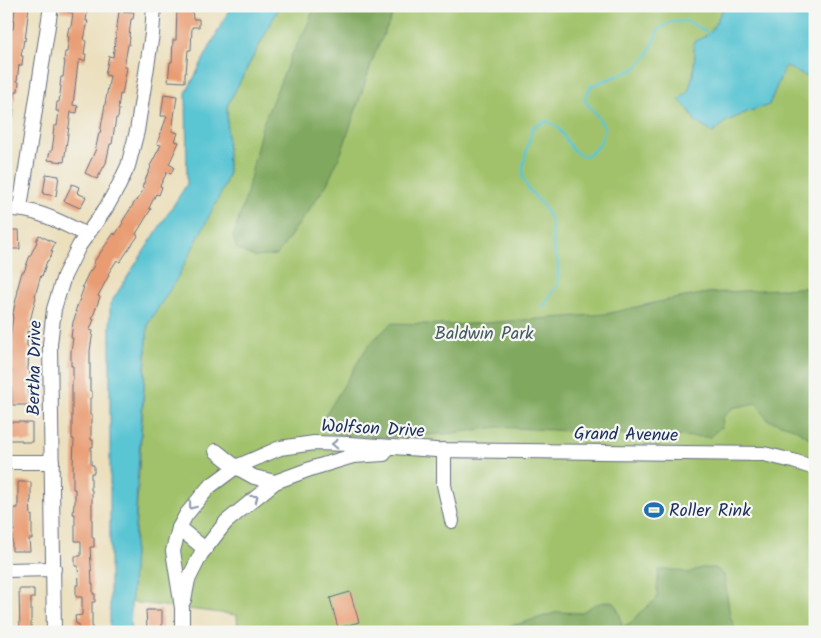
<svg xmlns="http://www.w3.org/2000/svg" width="821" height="638" font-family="Kalam,sans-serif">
	<rect width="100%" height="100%" fill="#f6f6f2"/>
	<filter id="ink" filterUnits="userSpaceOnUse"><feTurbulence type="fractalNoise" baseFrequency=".02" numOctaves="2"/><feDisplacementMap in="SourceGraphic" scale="10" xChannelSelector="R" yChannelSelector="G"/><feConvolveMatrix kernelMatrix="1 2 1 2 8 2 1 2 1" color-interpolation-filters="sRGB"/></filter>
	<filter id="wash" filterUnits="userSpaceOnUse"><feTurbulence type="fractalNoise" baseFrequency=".0096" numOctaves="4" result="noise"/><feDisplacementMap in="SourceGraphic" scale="20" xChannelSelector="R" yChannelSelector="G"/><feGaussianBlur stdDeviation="1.12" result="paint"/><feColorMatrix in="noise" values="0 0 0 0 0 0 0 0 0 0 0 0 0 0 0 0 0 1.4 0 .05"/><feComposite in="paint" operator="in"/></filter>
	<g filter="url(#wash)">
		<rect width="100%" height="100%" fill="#ebdfbc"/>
		<!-- green -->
		<polygon fill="#a1c26b" stroke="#5e7864" points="280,6 723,6 723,9 710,34 693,43 695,56 693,75 688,92 679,100 689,110 696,122 713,133 725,122 747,112 769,105 785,65 815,81 815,632 238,632 237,615 131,602 148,324 186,260 223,189 228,175 227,106"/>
		<!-- forest -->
		<g fill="#80a85f" stroke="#4e6c5e">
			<polygon points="315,6 394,6 394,12 375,53 342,151 327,184 277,255 254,257 237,249 233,237 246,197 262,126 292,54 306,28"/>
			<polygon points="815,287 815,442 794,428 768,420 756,403 733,408 723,417 722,426 710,437 659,436 498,427 446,434 373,437 335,434 320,424 369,344 392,323 456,325 606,314 658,302 707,293"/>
			<polygon points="701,568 716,568 724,575 730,616 736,632 492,632 558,612 580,613 596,604 610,601 614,602 620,615 622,627 632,622 638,614 657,599 657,589 659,570 676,570 688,573"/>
		</g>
		<!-- water -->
		<g fill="#5ac5d3" stroke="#3a7a98">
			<polygon points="231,6 280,6 227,106 228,175 223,189 178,277 148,324 137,485 130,632 110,632 110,304 187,184 186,93"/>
			<polygon points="723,6 815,6 815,81 785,66 769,105 747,112 725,122 713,133 696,122 689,110 679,100 688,92 693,75 695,56 693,43 710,33 723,9"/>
		</g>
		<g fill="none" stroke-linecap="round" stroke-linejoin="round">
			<!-- stream -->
			<polyline stroke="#5ac5d3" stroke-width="2.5" points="543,307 558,284 558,263 553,245 551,220 543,205 529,190 523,178 523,167 526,152 533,127 547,121 558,127 572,149 581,156 589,155 600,144 605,128 596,114 584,100 591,86 635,69 648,55 654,40 659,29 672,22 687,21 710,34"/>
		</g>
		<g id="blocks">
			<!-- building -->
			<g fill="#e99c72">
				<polygon points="15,6 29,6 25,41 24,40 21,56 23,56 22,65 19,65 17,81 19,82 18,91 16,91 13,109 14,109 13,118 12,117 10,126 6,125 6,67 10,40 6,35 6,29 13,29"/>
				<polygon points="60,6 88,6 86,21 88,21 84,40 86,41 84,54 86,54 85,61 79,60 78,63 73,105 78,106 77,113 71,112 64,162 48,160 50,151 52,151 54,135 53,135 54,126 57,126 59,111 56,111 57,102 59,102 61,86 60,86 61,77 63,77 65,61 64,61 65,52 67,52 69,37 67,36 69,27 71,27 73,13 60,11"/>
				<polygon points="177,6 192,6 193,19 199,19 199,27 192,27 191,50 188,50 186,73 185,73 185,82 168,81 170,62 172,62 173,40 176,40"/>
				<polygon points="119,11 134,12 133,19 131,19 129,37 130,37 129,45 128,45 124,67 127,67 122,95 120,94 118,109 119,109 118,118 116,118 112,144 110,144 106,163 97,179 85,173 95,151 99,133 100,133 110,76 105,75 109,56 113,57"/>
				<polygon points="164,94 177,96 172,131 178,133 175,141 179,142 169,164 174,167 171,174 167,172 160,186 162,187 159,195 156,194 149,208 151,209 136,234 138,236 120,262 117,260 108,274 109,275 98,296 100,297 92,319 94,319 90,330 93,331 90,351 90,391 92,391 92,398 90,398 90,415 92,415 92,423 91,423 91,440 93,440 93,447 91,447 91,465 94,465 94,473 91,473 91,490 92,490 92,538 94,538 94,547 90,547 91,564 92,584 93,584 93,594 95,594 95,602 92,602 92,632 79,632 79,624 76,624 75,616 82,615 82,597 76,597 76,585 79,585 78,566 75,566 75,556 81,556 81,541 75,541 75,514 73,514 74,504 75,504 75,489 73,489 73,465 74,439 72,439 72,380 73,380 73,366 71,366 71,351 73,338 71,338 73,322 77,312 75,312 84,287 82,287 88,274 95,264 93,263 114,233 115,235 123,223 122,222 136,200 137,201 144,188 142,187 151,167 150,166 161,145 157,144 167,116 161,116"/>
				<polygon points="46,174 59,176 56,196 43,194"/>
				<polygon points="72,184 79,187 77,193 86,197 80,208 64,201"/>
				<polygon points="9,230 19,230 20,249 6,249 6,233 9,233"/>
				<polygon points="39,235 55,243 51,251 53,252 48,261 47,261 42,276 41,275 35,296 36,297 30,321 31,321 30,332 27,331 27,346 29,346 28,370 30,370 30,381 28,381 28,396 30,396 30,405 12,405 11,369 9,369 9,352 6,352 6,344 9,344 9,337 10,337 13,317 12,317 18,291 17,290 22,272 24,272 29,258 37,242 36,241"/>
				<polygon points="6,422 24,422 24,423 32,423 32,442 22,442 22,440 6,440"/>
				<polygon points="18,482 31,482 31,501 30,501 31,516 32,515 32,539 29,539 30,551 12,551 12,531 14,531 14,508 18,508"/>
				<polygon points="19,589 34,589 34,598 31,598 31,632 20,632"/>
				<polygon points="350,592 359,622 338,628 330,598"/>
				<polygon points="146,610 162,610 162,629 147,629"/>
			</g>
		</g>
	</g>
	<g filter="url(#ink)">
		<use href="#blocks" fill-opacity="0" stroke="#646d7f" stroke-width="1"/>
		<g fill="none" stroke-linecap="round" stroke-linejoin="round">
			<defs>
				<g id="minor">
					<polyline points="20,208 51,6"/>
					<path d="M 6,209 C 37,208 60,222 87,235"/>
					<polyline points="444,450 444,485 452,521"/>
					<polyline points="216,451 236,467 254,477 275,482"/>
					<polyline points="6,462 52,462"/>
					<polyline points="179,528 205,549"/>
					<polyline points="6,570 54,569"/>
					<polyline points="184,600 188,580 201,554 226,522 275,482 313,468 353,456 384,454"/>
					<polyline points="54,632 50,344 54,309 64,276 79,246 106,208 119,185 128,166 137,131 152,34 154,6"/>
					<polyline points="182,632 182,608 173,551 179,528 186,515 209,487 236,467 280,448 314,443 350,444 436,450 764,454 793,461 815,468"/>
				</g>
			</defs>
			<!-- minor casing -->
			<use href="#minor" stroke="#646d7f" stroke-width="16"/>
			<!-- minor -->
			<use href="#minor" stroke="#fff" stroke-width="14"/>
		</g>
		<!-- one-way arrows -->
		<defs><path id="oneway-chevron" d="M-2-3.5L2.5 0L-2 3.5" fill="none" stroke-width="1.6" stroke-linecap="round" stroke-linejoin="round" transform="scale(1.25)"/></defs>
		<g stroke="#8d97ae">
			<use href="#oneway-chevron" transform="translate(335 444) rotate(-179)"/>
			<use href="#oneway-chevron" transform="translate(255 498) rotate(-38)"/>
			<use href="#oneway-chevron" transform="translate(192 506) rotate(128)"/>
		</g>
	</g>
	<!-- icons -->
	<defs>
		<symbol id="stadium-bare" viewBox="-9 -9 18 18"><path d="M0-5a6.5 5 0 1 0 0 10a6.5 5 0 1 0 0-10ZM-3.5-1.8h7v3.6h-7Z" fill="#1f6fb2" stroke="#f6f6f2" stroke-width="2.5" paint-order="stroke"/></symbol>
	</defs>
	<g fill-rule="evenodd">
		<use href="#stadium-bare" x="640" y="496" width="28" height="28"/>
	</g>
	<g text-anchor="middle" stroke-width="4.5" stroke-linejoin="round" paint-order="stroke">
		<!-- park labels -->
		<g font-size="18" fill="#435b62" stroke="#f6f6f2">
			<text x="484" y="339">Baldwin Park</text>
		</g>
		<!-- street labels -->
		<g font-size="18" fill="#1b2f5e" stroke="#f6f6f2">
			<text transform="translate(34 368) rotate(-89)" y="6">Bertha Drive</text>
			<text transform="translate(373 428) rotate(3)" y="6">Wolfson Drive</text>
			<text transform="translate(626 434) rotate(1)" y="6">Grand Avenue</text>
		</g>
		<!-- poi labels -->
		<g font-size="18" fill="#1b2f5e" stroke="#f6f6f2" text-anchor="start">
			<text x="669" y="516">Roller Rink</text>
		</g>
	</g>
	<!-- margin -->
	<rect width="821" height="638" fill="none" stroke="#f6f6f2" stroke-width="25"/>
</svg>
